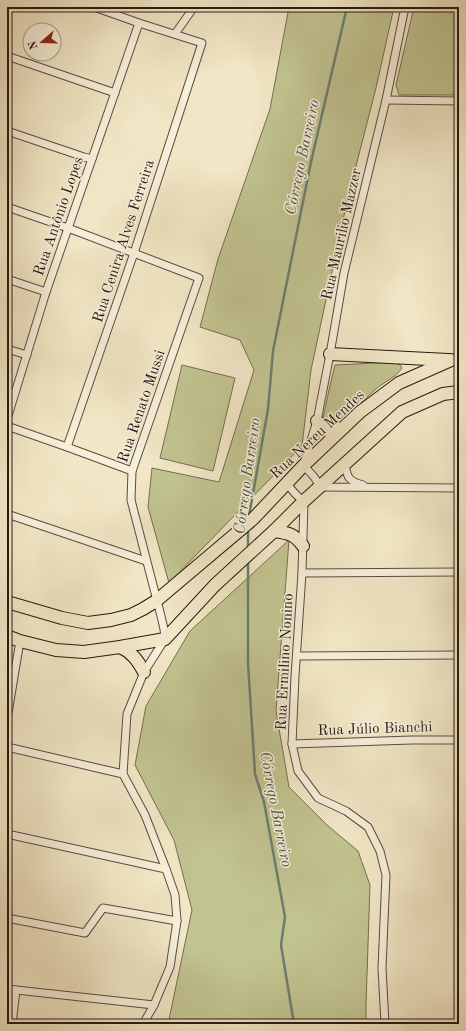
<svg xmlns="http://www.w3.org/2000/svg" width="466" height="1031" font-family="'Old Standard TT',serif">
	<rect width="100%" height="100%" fill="#f1e6c5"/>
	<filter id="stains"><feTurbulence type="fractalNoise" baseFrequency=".005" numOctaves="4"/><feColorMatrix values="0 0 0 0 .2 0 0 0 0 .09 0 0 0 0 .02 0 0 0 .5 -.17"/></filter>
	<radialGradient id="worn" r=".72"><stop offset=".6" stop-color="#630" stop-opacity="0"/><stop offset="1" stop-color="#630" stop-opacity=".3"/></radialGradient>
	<!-- green -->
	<g fill="#c1c390" stroke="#746e52">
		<polygon points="289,7 394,7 376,88 348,197 311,370 302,446 169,583 148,507 152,468 219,482 254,370 240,340 200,327 218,259 270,109"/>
		<polygon points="414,7 459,7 459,95 399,95 396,85"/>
		<path d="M 395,362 L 400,365 L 402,368 C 396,377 386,381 377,388 C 363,400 351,416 336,427 L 322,423 L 329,390 L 335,365 Z"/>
		<polygon points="182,365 235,378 213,471 160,458"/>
		<polygon points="289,540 276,711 289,787 327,825 358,851 370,885 366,1005 366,1024 168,1024 192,910 174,840 135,765 146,706 190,631"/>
	</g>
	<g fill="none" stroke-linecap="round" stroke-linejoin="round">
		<!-- stream -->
		<g stroke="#6c7e72" stroke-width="2.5">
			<polyline points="249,516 268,409 273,351 311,162 347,7"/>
			<polyline points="248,548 248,529"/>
			<polyline points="248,561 248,663 255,774 264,802 285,917 281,945 294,1024"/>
		</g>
		<defs>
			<g id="street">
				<path d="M 405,7 L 386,100 L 344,273 L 330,354 L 317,421 L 303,466 C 311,472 316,478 320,487 L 459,488"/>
				<polyline points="175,34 194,7"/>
				<polyline points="7,56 115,93"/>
				<polyline points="386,100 459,101"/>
				<polyline points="7,131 84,157 92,159"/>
				<polyline points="7,207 68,228 199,278 132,471 131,500 161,616 164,629 165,639 144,672 127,714 123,774 145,815 166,869 175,895 177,921 170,967 154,1005 143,1024"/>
				<polyline points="7,279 46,292"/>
				<polyline points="7,349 27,355"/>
				<polyline points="7,419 46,292 139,23"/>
				<polyline points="7,426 67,447 132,471"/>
				<polyline points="67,447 134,253 202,43 139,23 94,7"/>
				<path d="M 345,464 C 347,477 348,481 363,485"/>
				<path d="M 287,483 C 292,491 296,496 304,501 L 302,573 L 295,676 L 292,744 L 298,771 L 318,798 L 346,811 L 368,827 L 380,851 L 386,875 L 382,968 L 385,1024"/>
				<polyline points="7,514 146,561"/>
				<polyline points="302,573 459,572"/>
				<polyline points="297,656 459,655"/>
				<polyline points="7,719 20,641"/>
				<polyline points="292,744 412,740 459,740"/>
				<polyline points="7,747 123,774"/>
				<polyline points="7,834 166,869"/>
				<polyline points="7,918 85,933 103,908 177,921"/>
				<polyline points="7,989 154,1005"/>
				<polyline points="12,1024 16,990"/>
			</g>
			<g id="primary">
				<polyline points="330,354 448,360"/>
				<path d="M 317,421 C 326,434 329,431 343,428"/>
				<path d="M 274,531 C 288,533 295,534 303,546"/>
				<polyline points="7,602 62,618 88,623 111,620 131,615 143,609 156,601 253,519 303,466 360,412 399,383 451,360"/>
				<polyline points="7,636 20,641 56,650 84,652 120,647 165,639 215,585 274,531 304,501 402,412 443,394 459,392"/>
				<path d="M 120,647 C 132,652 138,661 144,672"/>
			</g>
		</defs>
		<!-- street casing -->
		<use href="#street" stroke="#594d40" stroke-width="9"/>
		<!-- primary casing -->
		<use href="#primary" stroke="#261a13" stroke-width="14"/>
		<!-- street -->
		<use href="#street" stroke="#f6efd9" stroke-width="7"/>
		<!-- primary -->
		<use href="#primary" stroke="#f1e6c5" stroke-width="12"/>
	</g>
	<g text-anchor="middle" stroke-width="3" stroke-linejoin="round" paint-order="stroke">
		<!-- street labels -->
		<g font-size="15" fill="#261a13" stroke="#f6efd9">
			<text transform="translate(58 216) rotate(-71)" y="5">Rua Antônio Lopes</text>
			<text transform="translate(341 234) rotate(-77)" y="5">Rua Maurilio Mazzer</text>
			<text transform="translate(123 241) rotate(-72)" y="5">Rua Cenira Alves Ferreira</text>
			<text transform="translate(141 406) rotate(-71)" y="5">Rua Renato Mussi</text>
			<text transform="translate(317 434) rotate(-43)" y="5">Rua Nereu Mendes</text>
			<text transform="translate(284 662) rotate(-87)" y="5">Rua Ermilino Nonino</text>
			<text transform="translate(375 728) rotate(-2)" y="5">Rua Júlio Bianchi</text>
		</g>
		<!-- water labels -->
		<g font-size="16" font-style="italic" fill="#4f544b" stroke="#f6efd9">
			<text transform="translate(301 157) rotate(-78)" y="6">Córrego Barreiro</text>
			<text transform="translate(246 476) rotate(-82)" y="6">Córrego Barreiro</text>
			<text transform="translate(277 809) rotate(79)" y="6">Córrego Barreiro</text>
		</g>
	</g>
	<!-- margin -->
	<rect width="466" height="1031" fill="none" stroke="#f1e6c5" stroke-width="24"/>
	<rect x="8" y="8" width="450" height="1015" fill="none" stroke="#261a13" stroke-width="2"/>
	<rect x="12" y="12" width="442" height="1007" fill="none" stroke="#261a13"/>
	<!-- north arrow -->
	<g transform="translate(42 42) rotate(250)"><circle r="19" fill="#f6efd9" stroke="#a39a8a"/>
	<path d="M0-3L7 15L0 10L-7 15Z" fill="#8f2418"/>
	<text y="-6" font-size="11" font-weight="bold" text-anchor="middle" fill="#261a13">N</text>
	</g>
	<rect width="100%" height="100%" filter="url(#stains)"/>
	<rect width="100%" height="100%" fill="url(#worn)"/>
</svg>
